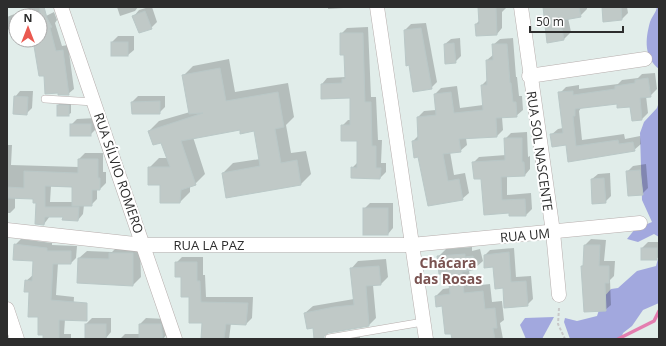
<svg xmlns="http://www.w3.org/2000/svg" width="666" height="346" font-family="'Open Sans',sans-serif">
	<rect width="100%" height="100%" fill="#e1edea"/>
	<!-- green -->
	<g fill="#a2a8de">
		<path d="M 657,7 L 659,7 L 659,69 C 644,57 645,40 650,22 C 652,16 656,13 657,7 Z"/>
		<polygon points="659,102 659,237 654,234 638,242 627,239 635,229 652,222 642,200 640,133 644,122 657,108"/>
		<polygon points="659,255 659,303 643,310 632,326 623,333 621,339 570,339 564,322 565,318 577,321 597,316 603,298 611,289 618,288 637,271 656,266"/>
		<polygon points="554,317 542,339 526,339 520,325 525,318"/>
	</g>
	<!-- shadow -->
	<g fill="#0003" fill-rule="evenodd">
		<polygon points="32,7 40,7 44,17 54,12 57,20 55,23 62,46 68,45 74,89 68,94 44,74 34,40 40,40 40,16 16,16 16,34 13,36 10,29 7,30 7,17"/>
		<polygon points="117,7 138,7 135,11 120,16"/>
		<polygon points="149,7 152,7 157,22 151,28 134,16 139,10"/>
		<polygon points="328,7 359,7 328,9"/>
		<polygon points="479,7 507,7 502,12 502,28 497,34 476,24 480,20"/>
		<polygon points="544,7 587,7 587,9 580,16 568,18 571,32 564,39"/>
		<polygon points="603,7 627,7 628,13 622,19"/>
		<polygon points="426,23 437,82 431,88 410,64 405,30 411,24"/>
		<polygon points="368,27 371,97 376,97 378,140 382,140 381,163 386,163 386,172 380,178 352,168 358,162 358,140 342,126 348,120 351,120 351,97 322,84 327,78 346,77 345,54 341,34 347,28"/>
		<polygon points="118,36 134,36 134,50 128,55 112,55 112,42"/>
		<polygon points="460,38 461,56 455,62 445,44 451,39"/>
		<polygon points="513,38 516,77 517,77 519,96 522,96 523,110 516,116 502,117 503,130 497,136 466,138 467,145 460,151 450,152 454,175 465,173 469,193 462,199 419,156 413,141 419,135 418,117 424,111 436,110 435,94 441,88 457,86 460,108 483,105 482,85 488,79 487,60 494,54 493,45 500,39"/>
		<polygon points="229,59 235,92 288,83 294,117 286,125 291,153 306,151 311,174 301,184 223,173 233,163 260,159 255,130 241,128 193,137 205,174 195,184 190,186 190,192 180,202 161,184 149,168 159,158 168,158 162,142 149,131 159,121 190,112 183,76 193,66"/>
		<polygon points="655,73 657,89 650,96 646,96 648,113 642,119 631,105 617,103 581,108 579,111 582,140 624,134 625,139 640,136 641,144 634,150 569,161 567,144 551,135 558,129 563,128 560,93 566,87 579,85 579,89 618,84 622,80 638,78 642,74"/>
		<polygon points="20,91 33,91 32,108 26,114 15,97"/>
		<polygon points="138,96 165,96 165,107 159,113 132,102"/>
		<polygon points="61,102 71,103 71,113 68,115 58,105"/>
		<polygon points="96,118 96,129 90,135 71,125 77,119"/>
		<polygon points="527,132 528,157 530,156 530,169 525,175 507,176 507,195 531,193 532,209 526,215 510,212 482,178 473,163 479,157 506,155 505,139 511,133"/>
		<path d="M 7,145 L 12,145 L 11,165 L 79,167 L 79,159 L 85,153 L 103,153 L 103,172 L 106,172 L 106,183 L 100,189 L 97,189 L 97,199 L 91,205 L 84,205 L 83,214 L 78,220 L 64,216 L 50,216 L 44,224 L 34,198 L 15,197 L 15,208 L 10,213 L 7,213 ZM 51,186 L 73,187 L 73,202 L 50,202 Z"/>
		<polygon points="646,164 648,188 642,194 627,172 633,166"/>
		<polygon points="610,173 611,196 605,202 592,179 598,174"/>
		<polygon points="370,203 393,203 393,228 388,234 364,209"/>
		<polygon points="21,239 52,243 52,245 77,246 76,258 70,264 58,263 56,295 74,297 73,314 65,319 64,334 71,334 71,339 44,339 44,334 39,316 26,281 33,275 34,260 15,245"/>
		<polygon points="591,239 606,240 604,261 615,261 614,276 610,280 611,305 605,310 582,266 584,265 585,245"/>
		<polygon points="648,242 659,242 659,257 656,259 642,248"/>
		<polygon points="118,246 140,246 141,277 133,285 79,258 87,251 112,252"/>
		<polygon points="472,247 472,251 480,249 483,261 475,268 469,270 471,286 490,284 492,302 502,301 504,320 500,323 503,339 453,339 443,305 436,296 443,289 450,288 448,272 438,257 446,249"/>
		<polygon points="514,248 516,277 531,276 533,299 527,305 504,287 494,266 485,255 490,250"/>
		<polygon points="182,257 203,257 203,275 205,275 206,297 253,297 252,318 246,324 231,323 229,339 202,339 204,322 176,263"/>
		<polygon points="386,259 388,277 381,284 373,285 376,318 369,325 305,313 313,306 354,299 351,269 358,261"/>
		<polygon points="92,318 111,318 111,332 106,338 86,324"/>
		<polygon points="146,318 166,319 168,333 163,339 120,339 125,334 140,334 140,324"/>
		<polygon points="360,336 360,339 349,339 350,338"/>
	</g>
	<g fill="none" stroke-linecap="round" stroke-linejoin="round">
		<!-- stream -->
		<polyline stroke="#e47eb0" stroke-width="3.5" points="618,339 654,321 659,311"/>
	</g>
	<!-- building -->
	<g fill="#c0c9c7" stroke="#bac8c7">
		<polygon points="40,7 44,7 47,18 52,27 50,28 56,51 63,50 69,95 58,95 58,93 45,94 44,76 39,76 33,40 40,40"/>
		<polygon points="478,7 496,7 497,35 476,36 475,24 479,24"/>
		<polygon points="543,7 579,7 581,17 564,20 564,23 561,23 564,40 547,43"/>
		<polygon points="602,7 621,7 622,20 603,22"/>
		<polygon points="145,11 152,29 139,33 132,16"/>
		<polygon points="421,28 432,89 413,92 409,65 406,66 404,30"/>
		<polygon points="340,33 363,33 365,102 371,102 372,146 376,146 376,168 381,168 380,179 351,178 351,167 357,168 357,141 341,141 341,125 350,125 350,98 321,99 321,84 342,83 342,79 345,79 344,55 340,55"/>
		<rect x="111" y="42" width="17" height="14"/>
		<polygon points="454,43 456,63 445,64 444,44"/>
		<polygon points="492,44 507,44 510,83 511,83 513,102 516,102 517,117 496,118 497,137 459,139 461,152 443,154 448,181 459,179 463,200 428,206 418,157 414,158 412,141 418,140 417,117 436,115 434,94 451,92 454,113 483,110 481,85 487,85 486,60 493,60"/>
		<polygon points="220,68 226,101 278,92 284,127 275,129 281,163 297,160 301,185 226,198 222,173 260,166 254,131 240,134 240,130 181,141 196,185 181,190 180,203 160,203 160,185 148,185 148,167 170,167 161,143 153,145 148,131 203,113 189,114 182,75"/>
		<polygon points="648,78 651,97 640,98 642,120 632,121 630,107 617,108 617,104 575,109 575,116 573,116 576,146 618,140 619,144 633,142 635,151 568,162 566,145 552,147 550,134 563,133 558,92 573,91 573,95 615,89 615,86 635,83 635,80"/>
		<polygon points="14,96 28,97 27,115 13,114"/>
		<polygon points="160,101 160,114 132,114 131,102"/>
		<rect x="57" y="105" width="12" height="11"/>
		<rect x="70" y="124" width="21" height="12"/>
		<polygon points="504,138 522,138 522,162 524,162 525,176 501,177 502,200 525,199 526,216 509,216 509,213 484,215 481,179 474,179 472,162 505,160"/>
		<polygon points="78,159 98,159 98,178 100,178 100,190 92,190 92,206 72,206 72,187 45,186 45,207 79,207 78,221 62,220 63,217 45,217 44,225 35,224 36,203 33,203 33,199 7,198 7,187 24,188 24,171 78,173"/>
		<polygon points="640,170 643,195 628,196 626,171"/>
		<polygon points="604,178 606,203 592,204 591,179"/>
		<rect x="363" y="208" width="25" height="27"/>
		<polygon points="14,244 47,248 47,251 71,251 71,264 53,264 51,300 87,303 87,321 59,320 59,339 43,339 43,335 38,335 38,317 28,317 29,292 24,292 25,280 32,281 33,261 13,260"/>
		<polygon points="584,245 600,245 599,266 609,266 609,283 605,283 606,311 584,312 581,266 583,266"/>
		<rect x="641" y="248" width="16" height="12"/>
		<polygon points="509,252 511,282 526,281 528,306 504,308 503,288 495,289 493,267 484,268 484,255"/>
		<polygon points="109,253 133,253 133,286 77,283 78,258 109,259"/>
		<polygon points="465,254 465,257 473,256 476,269 462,272 464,293 483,291 485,309 495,308 497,328 493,328 495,339 452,339 451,334 445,334 442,306 436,307 435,296 450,294 448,274 439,274 437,256"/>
		<polygon points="175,262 197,262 197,281 200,281 201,302 248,303 246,325 226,324 224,339 201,339 202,323 189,323 189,297 181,297 181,277 175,277"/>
		<polygon points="379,266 381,285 366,286 369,326 328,333 324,336 324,339 314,339 313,328 307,329 304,313 334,307 354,305 350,268"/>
		<rect x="85" y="324" width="21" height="15"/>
		<polygon points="139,324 161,324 163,339 139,339"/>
	</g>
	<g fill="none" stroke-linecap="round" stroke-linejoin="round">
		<defs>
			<g id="service">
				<polyline points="45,99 94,102"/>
				<polyline points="329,338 423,322"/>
			</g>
			<g id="minor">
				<polyline points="61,7 175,339"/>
				<polyline points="377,7 426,339"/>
				<polyline points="521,7 553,232 559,295"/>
				<polyline points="529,76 645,59"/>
				<polyline points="7,230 144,245 411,245 640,223"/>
				<polyline points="7,309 17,339"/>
			</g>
		</defs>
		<!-- service casing -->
		<use href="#service" stroke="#b7aead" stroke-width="8"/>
		<!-- minor casing -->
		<use href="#minor" stroke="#b7aead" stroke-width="15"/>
		<!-- path -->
		<polyline stroke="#c8c8c8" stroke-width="2" stroke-dasharray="3 2" stroke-linecap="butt" points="559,308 558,324 565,339"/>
		<!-- service -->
		<use href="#service" stroke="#fff" stroke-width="7"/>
		<!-- minor -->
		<use href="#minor" stroke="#fff" stroke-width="14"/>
	</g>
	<g text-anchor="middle" stroke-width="4" stroke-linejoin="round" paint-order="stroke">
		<!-- street labels -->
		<g font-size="13" fill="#2d2d2d" stroke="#fff">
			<text transform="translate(540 151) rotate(82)" y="5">RUA SOL NASCENTE</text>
			<text transform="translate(119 173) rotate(71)" y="5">RUA SÍLVIO ROMERO</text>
			<text transform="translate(525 235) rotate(-5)" y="5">RUA UM</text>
			<text x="209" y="250">RUA LA PAZ</text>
		</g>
		<!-- neighbourhood labels -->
		<g font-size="14" font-weight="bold" fill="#7a5351" stroke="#fff">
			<text x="448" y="268">Chácara<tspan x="448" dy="16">das Rosas</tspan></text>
		</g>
	</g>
	<!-- border -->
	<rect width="666" height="346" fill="none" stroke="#2d2d2d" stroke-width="16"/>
	<!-- north arrow -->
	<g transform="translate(28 28)"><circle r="19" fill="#ffffff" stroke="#ababab"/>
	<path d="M0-3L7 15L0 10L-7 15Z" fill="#ea5950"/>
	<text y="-6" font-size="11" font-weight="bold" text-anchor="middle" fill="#2d2d2d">N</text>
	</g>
	<!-- scale -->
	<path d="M530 26v6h93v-6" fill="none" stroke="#2d2d2d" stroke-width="2"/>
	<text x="536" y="26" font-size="12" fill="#2d2d2d" stroke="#ffffff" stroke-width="3" paint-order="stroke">50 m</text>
</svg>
